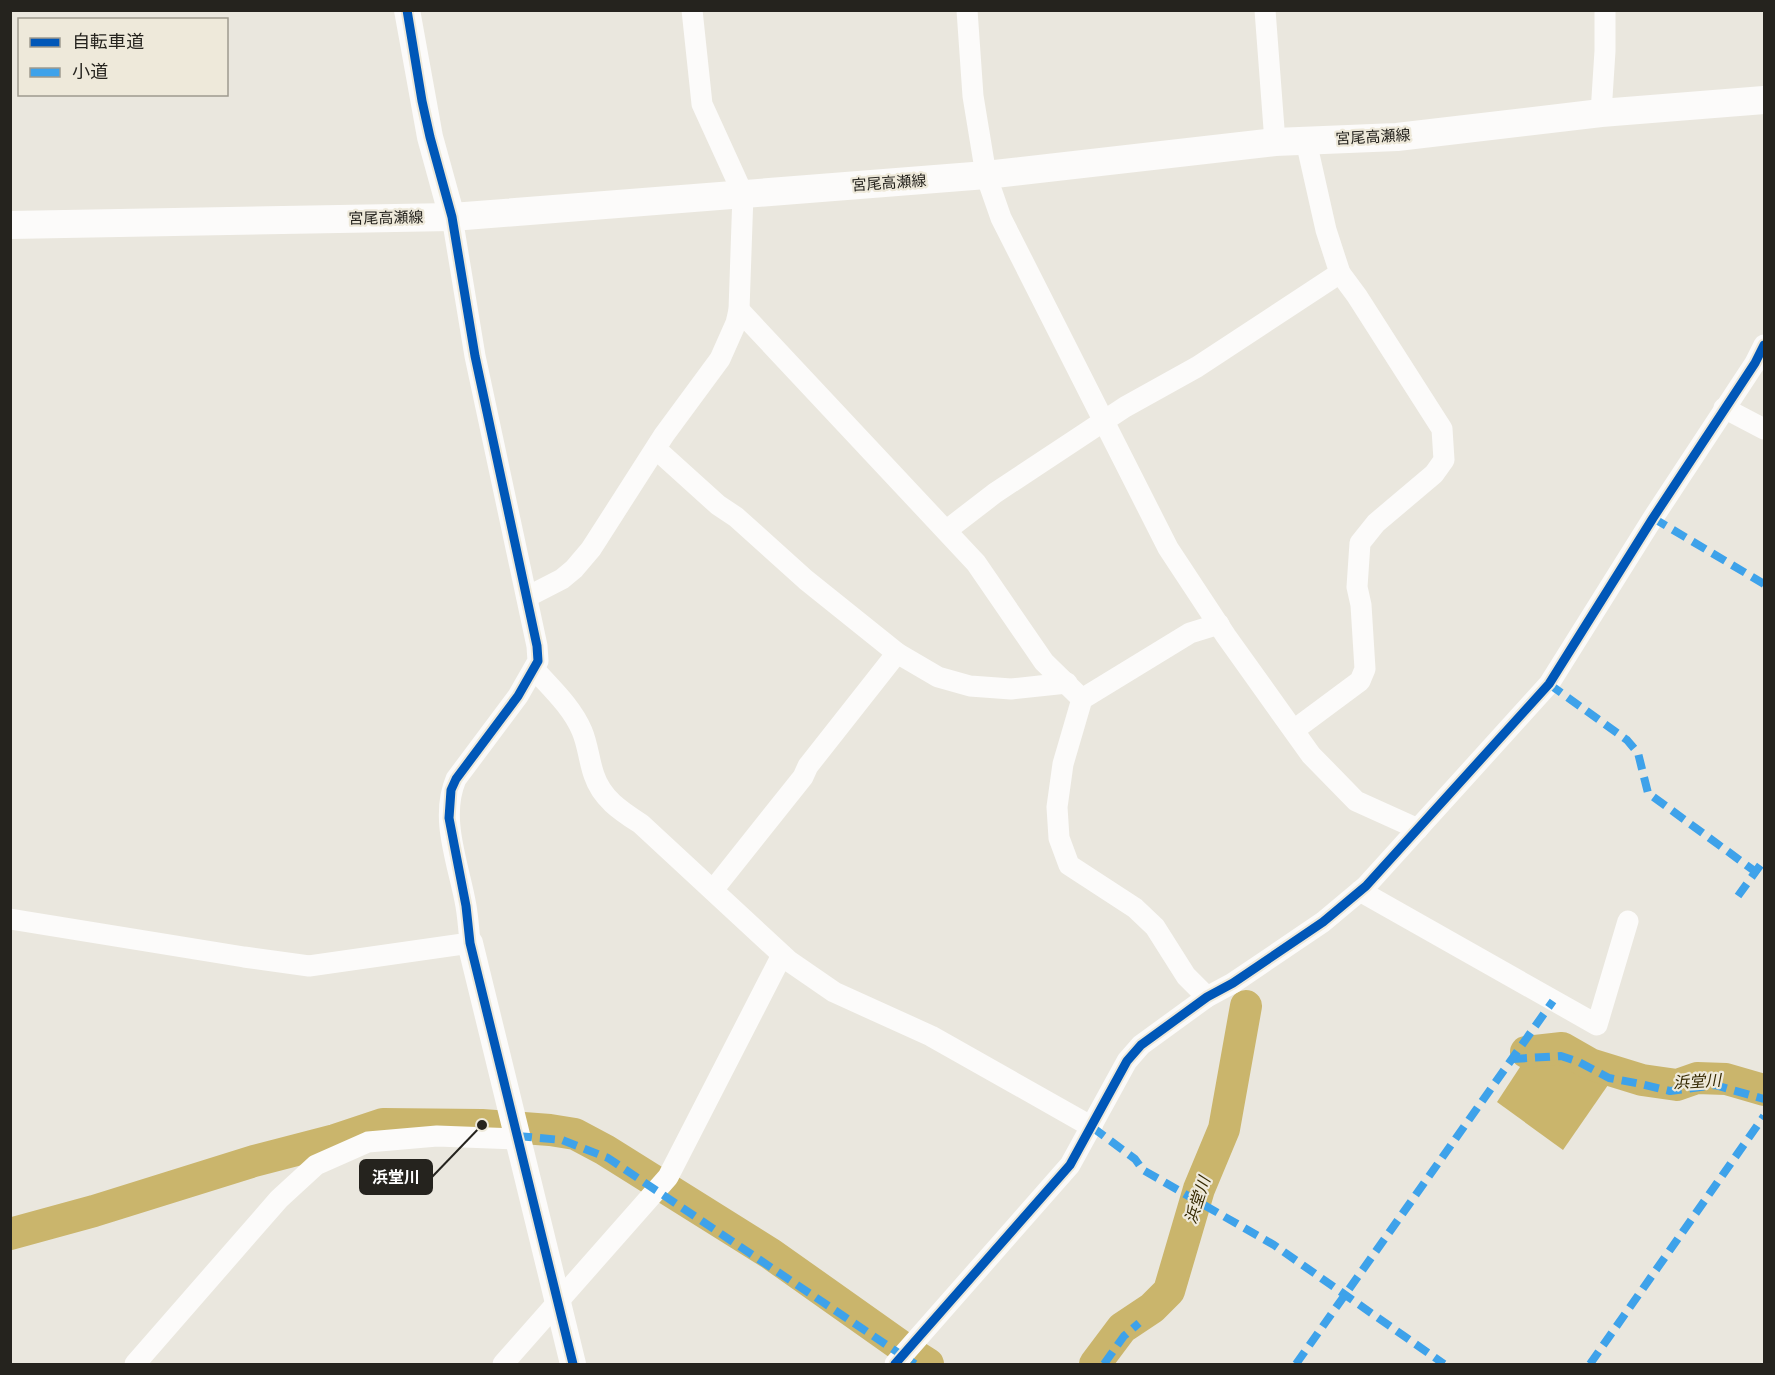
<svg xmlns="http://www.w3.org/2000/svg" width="1775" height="1375" font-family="'Fira Sans Condensed','Noto Sans JP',sans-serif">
	<rect width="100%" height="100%" fill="#eae7de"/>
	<!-- water -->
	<polygon fill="#cab56c" points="1563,1062 1608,1085 1563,1150 1497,1102 1522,1064"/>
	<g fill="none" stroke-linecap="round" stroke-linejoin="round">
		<!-- river -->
		<g stroke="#cab56c" stroke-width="32">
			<polyline points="1526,1052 1562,1048 1590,1064 1642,1080 1677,1085 1697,1078 1726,1079 1764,1090"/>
			<polyline points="10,1234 94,1211 254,1161 335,1140 383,1124 482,1125 550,1130 575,1134 605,1150 771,1254 901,1346"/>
			<polyline points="917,1357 928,1364"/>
			<polyline points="1095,1364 1122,1328 1152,1308 1169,1291 1199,1189 1224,1129 1246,1006"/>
		</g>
		<!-- minor -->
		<g stroke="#fcfbfa" stroke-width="21">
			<polyline points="967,10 973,96 986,175 1001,218 1168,548 1226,636 1311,755 1356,801 1418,829"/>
			<polyline points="1265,10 1275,142"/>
			<polyline points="1601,113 1605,51 1605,10"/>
			<polyline points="739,310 976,563 1044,662 1082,699"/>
			<polyline points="1724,408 1764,429"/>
			<polyline points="656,449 718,505 736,517 806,580 897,653 938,677 970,686 1011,689 1067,683"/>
			<polyline points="947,530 995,493 1125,407 1197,367 1340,273"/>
			<polyline points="527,597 562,579 574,569 591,549 664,435 720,359 736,323 739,310 743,194 702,104 692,10"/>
			<path d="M 534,669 C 551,688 572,707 582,731 C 588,745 589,761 594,775 C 602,799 621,811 641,824 L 789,961 L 834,992 L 931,1036 L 1092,1127"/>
			<polyline points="1294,730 1360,681 1365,669 1361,605 1357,587 1360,543 1376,523 1434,474 1444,460 1442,429 1357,296 1340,273 1326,230 1306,141"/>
			<polyline points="713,890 803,777 808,766 897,653"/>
			<polyline points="1360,891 1597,1025 1628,921"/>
			<path d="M 10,919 L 244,957 L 309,966 L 470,943 C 469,931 468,918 466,906 C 459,865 439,819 456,779 L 518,696 L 538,661 L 537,646 L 475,356 L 452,217"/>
			<polyline points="1207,997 1186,976 1155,927 1135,908 1069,865 1059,838 1057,807 1063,764 1082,699 1190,633 1219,624"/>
			<polyline points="135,1364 279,1199 316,1165 368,1142 437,1136 518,1139"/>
			<polyline points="503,1364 668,1177 782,955"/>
			<polyline points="895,1364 1070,1165 1127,1061 1141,1045 1207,997 1233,983 1323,922 1366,886 1549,684 1653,518 1755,363 1764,345"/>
		</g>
		<!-- tertiary -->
		<g stroke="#fcfbfa" stroke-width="26">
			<polyline points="407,10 430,137 452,217"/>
			<polyline points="470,943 573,1364"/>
		</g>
		<!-- secondary -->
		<polyline stroke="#fcfbfa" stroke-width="28" points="10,225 452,217 986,175 1275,142 1397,137 1601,113 1764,100"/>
		<!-- quiet -->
		<g stroke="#3ea2ea" stroke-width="8" stroke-dasharray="15 8" stroke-linecap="butt">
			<polyline points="1653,518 1764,584"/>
			<polyline points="1549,684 1627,740 1638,753 1648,793 1764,878"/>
			<polyline points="1738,896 1764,860"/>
			<polyline points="1512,1059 1561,1056 1579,1062 1609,1078 1641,1084 1670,1091 1715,1085 1764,1099"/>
			<polyline points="1092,1127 1135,1159 1143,1170 1274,1245 1444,1364"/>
			<polyline points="517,1136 562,1140 608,1158 915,1364"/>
			<polyline points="1104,1364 1124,1336 1139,1323"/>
			<polyline points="1296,1364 1553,1001"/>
			<polyline points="1590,1364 1764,1116"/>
		</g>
		<defs>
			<g id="cycleway">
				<polyline points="407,10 422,101 430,137 452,217 475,356 537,646 538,661 518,696 456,779 451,790 449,818 466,906 470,943 573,1364"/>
				<polyline points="895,1364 1070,1165 1127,1061 1141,1045 1207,997 1233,983 1323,922 1366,886 1549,684 1653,518 1755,363 1764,345"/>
			</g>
		</defs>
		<!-- cycleway casing -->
		<use href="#cycleway" stroke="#eee9da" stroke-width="13"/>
		<!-- cycleway -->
		<use href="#cycleway" stroke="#0057b8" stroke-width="9"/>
	</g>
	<g text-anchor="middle" stroke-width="4.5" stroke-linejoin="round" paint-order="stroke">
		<!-- street labels -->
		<g font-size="15" fill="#25231e" stroke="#eee9da">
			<text transform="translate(1373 137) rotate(-3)" y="5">宮尾高瀬線</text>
			<text transform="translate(889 183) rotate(-4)" y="5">宮尾高瀬線</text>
			<text transform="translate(386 218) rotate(-1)" y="5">宮尾高瀬線</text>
		</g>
		<!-- water labels -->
		<g font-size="16" font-style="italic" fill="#342800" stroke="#eee9da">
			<text transform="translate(1697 1081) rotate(-3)" y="6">浜堂川</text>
			<text transform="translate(1197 1200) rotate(-72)" y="6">浜堂川</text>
		</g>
	</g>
	<!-- callouts -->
	<path fill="none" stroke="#25231e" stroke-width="2" d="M482 1125L432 1177"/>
	<circle fill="#25231e" stroke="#eee9da" stroke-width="2" cx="482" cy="1125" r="6"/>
	<rect fill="#25231e" stroke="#25231e" stroke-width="2" x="360" y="1160" width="72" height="34" rx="6"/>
	<g font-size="16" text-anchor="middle" font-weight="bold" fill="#fff">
		<text x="396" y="1183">浜堂川</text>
	</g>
	<!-- border -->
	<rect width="1775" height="1375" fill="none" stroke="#25231e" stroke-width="24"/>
	<!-- legend -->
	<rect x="18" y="18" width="210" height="78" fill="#eee9da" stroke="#9e9a8f" stroke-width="1.5"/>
	<rect x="30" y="38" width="30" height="9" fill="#0057b8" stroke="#9e9a8f" stroke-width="1.5"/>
	<text x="72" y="48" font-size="18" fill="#25231e">自転車道</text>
	<rect x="30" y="68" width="30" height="9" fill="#3ea2ea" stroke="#9e9a8f" stroke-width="1.5"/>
	<text x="72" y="78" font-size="18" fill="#25231e">小道</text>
</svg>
